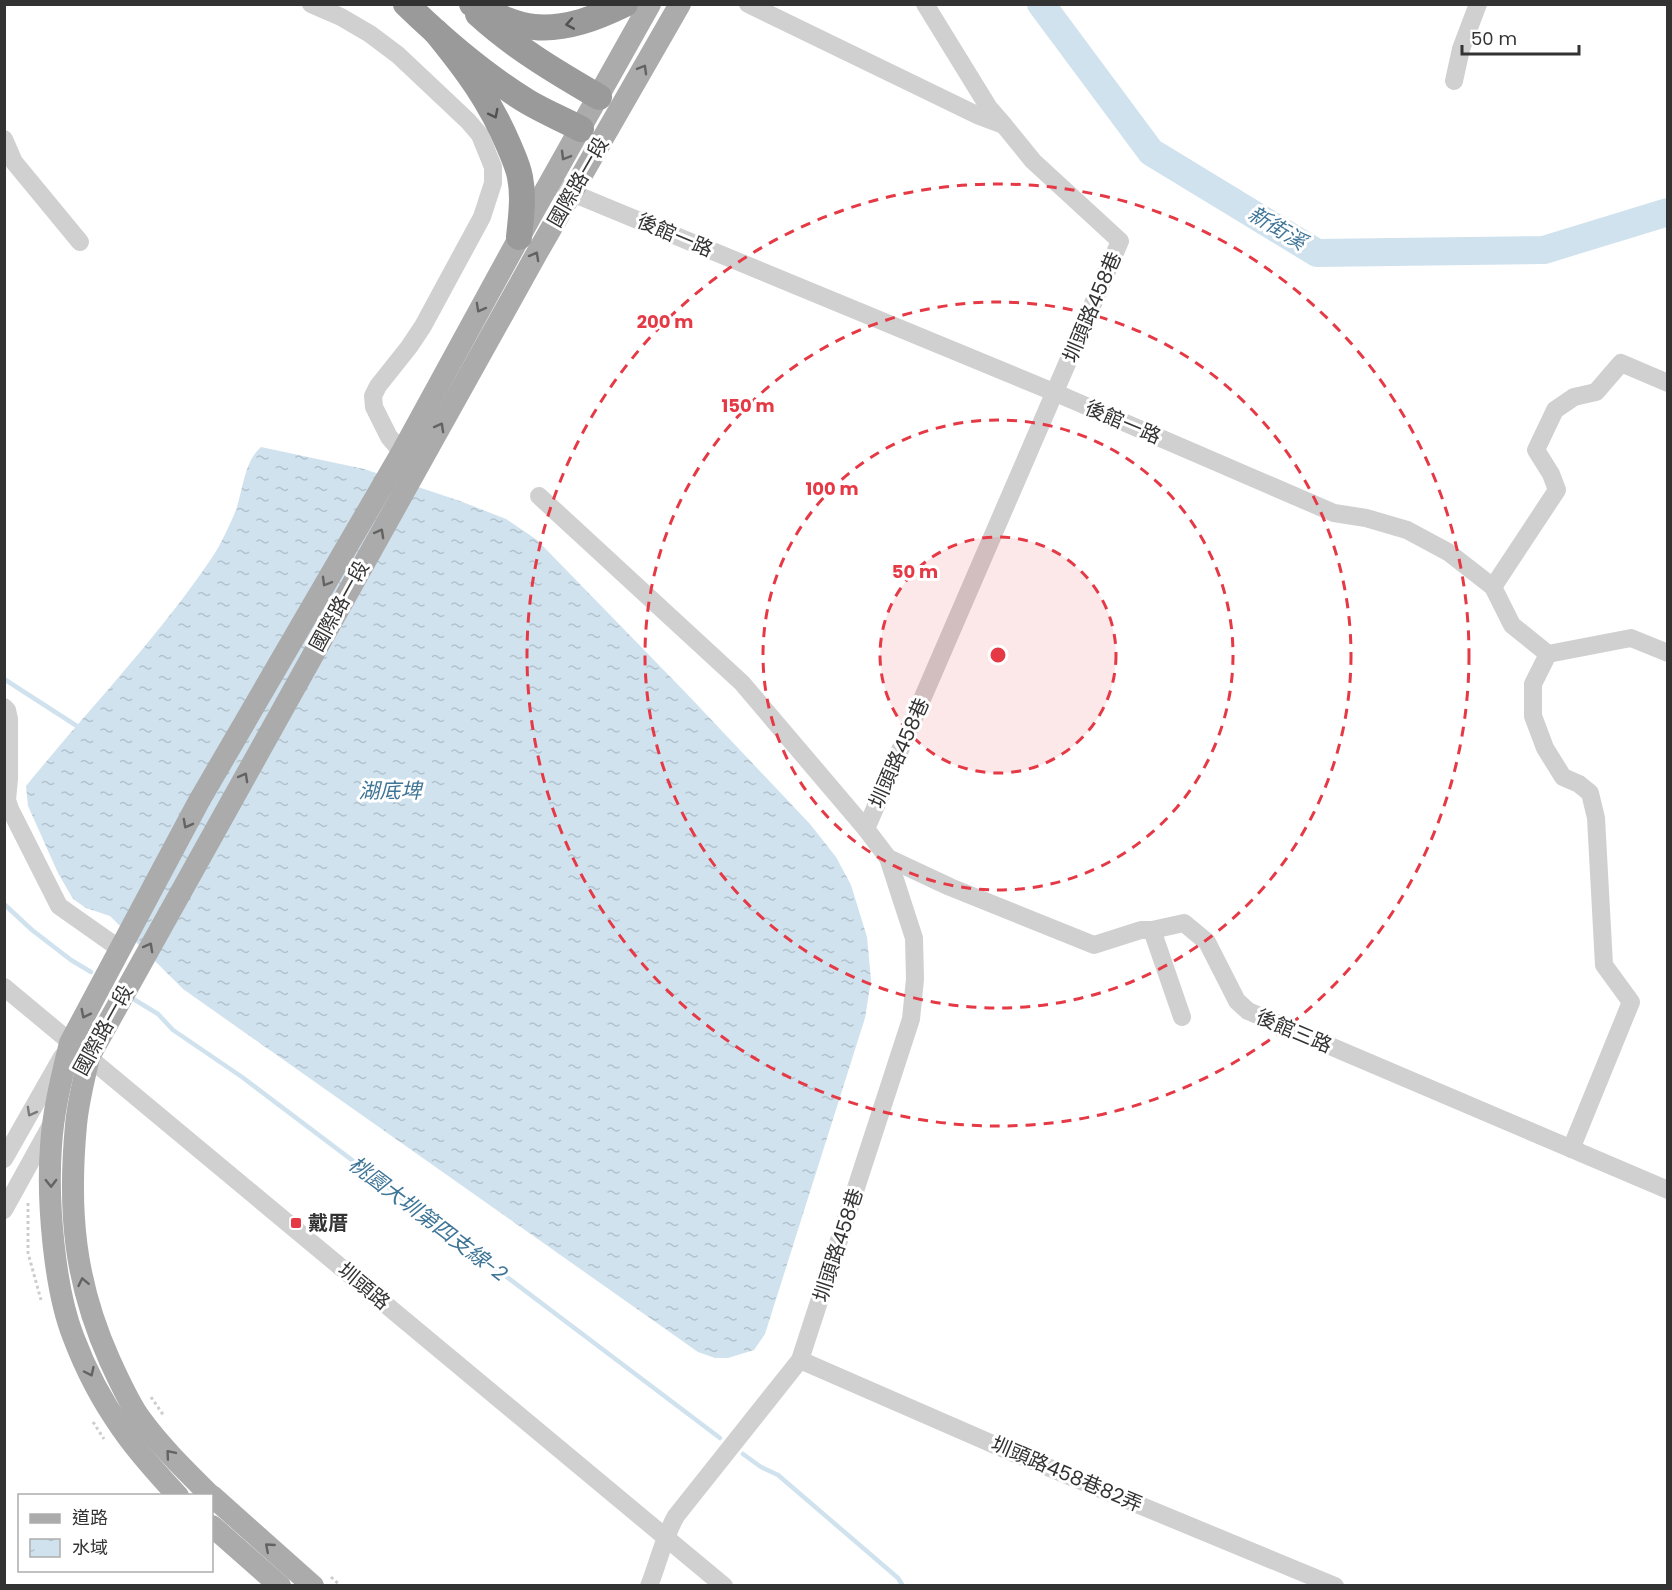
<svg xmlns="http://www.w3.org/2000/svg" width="1672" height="1590" font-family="Poppins,'Noto Sans TC',sans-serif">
	<defs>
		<pattern id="water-ripples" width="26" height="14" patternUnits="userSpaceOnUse" patternTransform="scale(1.5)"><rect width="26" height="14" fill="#cfe2ee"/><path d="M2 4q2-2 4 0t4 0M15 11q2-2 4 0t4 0" fill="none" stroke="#b2c2cd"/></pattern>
	</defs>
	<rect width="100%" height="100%" fill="#fff"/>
	<!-- water -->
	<path fill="url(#water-ripples)" d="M 261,447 L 364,469 L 460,501 L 506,519 L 537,540 L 686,693 L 810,824 L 836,857 L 851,885 L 867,937 L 871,980 L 865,1018 L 765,1334 L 754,1350 L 728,1358 L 715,1358 L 698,1352 L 183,989 L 110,916 L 86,908 L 73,899 L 58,873 L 28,806 L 26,786 C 87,711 157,639 211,559 C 221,545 229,526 236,510 C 243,490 244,462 261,447 Z"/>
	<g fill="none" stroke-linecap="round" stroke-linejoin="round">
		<!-- stream -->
		<g stroke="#cfe2ee" stroke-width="4.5">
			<polyline points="4,679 80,728"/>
			<polyline points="4,904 32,930 71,960 91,972"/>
			<polyline points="135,1000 158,1014 173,1030 242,1077 720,1438"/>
			<polyline points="743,1454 761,1467 778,1475 898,1578 903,1586"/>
		</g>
		<!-- river -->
		<polyline stroke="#cfe2ee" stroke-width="28" points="1041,4 1151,152 1317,253 1544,250 1668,212"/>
		<!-- path -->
		<g stroke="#cdcdcd" stroke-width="3" stroke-dasharray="3 3" stroke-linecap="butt">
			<polyline points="28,1203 28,1253 41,1300"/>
			<polyline points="151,1397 164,1416"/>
			<polyline points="93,1422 104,1439"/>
			<polyline points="331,1577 341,1586"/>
		</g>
		<!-- minor -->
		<g stroke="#d0d0d0" stroke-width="18">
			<polyline points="311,4 341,17 370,34 398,55 468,121 480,135 493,167 493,183 482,217 423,326 409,347 378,386 373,396 374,407 389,437 402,452"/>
			<polyline points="748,4 977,115 1001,124"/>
			<polyline points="1454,81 1461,49 1478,4"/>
			<polyline points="4,139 14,162 80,242"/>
			<polyline points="560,188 1056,393 1334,513 1366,518 1407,530 1448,552 1493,587 1512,625 1548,654 1631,638 1668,653"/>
			<polyline points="539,496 742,683 866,829"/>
			<polyline points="1493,587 1557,490 1551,474 1536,450 1555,410 1574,397 1596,392 1621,363 1668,383"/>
			<polyline points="1548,654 1533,684 1533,716 1545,748 1563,777 1579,784 1590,793 1596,818 1604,965 1631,1002 1571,1149"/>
			<polyline points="4,707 7,710 9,719 9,779 7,800 10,809 59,906 120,949"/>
			<polyline points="888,858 950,887 1094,945 1141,930 1152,930 1184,923 1207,942 1237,1001 1248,1011 1668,1190"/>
			<polyline points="1152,930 1182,1017"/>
			<polyline points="4,987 724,1586"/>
			<polyline points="4,1159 62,1057"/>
			<polyline points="4,1210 51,1125"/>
			<polyline points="800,1360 1011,1452 1335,1586"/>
			<path d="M 649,1586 C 659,1561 663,1539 676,1516 L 800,1360 L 911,1019 L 915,979 L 914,938 L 888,858 L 866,829 L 1120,241 L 1033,161 L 1003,124 L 989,108 L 925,4"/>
		</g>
		<!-- major -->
		<g stroke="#ababab" stroke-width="22">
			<path d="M 178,1496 C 158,1474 138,1453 122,1429 C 102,1401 85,1368 73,1336 C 54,1287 47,1199 51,1146 C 53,1111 62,1076 70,1043 L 199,801 L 402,452 L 531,216 L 650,4"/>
			<path d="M 211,1496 C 186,1471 161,1447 140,1418 C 128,1401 119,1380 110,1361 C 74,1281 68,1211 76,1125 C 78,1102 84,1079 89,1057 L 537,253 L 680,4"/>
			<polyline points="212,1496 313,1586"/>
			<polyline points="212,1526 280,1586"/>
		</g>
		<!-- highway -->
		<g stroke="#9a9a9a" stroke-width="26">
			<path d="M 406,4 C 443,40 484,75 528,102 C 545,112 564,120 581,129"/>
			<path d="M 472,4 C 491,13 513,25 534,27 C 566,30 596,18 625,4"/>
			<path d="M 478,14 C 514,47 556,72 599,97"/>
			<path d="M 436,32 C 467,70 490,101 509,146 C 513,156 518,166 520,177 C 524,197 521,217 519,237"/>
		</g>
	</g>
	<!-- one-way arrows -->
	<defs><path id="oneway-chevron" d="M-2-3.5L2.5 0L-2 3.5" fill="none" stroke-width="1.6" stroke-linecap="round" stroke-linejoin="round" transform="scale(1.5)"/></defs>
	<g stroke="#525252">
		<use href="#oneway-chevron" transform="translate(570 24) rotate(170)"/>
		<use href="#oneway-chevron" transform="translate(494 114) rotate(63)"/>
	</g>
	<g stroke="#636363">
		<use href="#oneway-chevron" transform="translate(643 69) rotate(-60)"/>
		<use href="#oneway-chevron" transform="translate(565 156) rotate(120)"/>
		<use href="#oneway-chevron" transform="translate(535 256) rotate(-61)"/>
		<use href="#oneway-chevron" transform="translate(480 308) rotate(119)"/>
		<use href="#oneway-chevron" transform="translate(440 427) rotate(-61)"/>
		<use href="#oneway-chevron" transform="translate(380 533) rotate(-61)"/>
		<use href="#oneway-chevron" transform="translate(326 582) rotate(120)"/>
		<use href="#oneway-chevron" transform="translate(244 777) rotate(-61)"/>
		<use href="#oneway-chevron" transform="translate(187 824) rotate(118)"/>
		<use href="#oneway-chevron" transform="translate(149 947) rotate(-61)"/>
		<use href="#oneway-chevron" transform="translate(85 1014) rotate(117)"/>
		<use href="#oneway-chevron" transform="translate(51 1183) rotate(89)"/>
		<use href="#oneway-chevron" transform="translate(83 1282) rotate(-102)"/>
		<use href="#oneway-chevron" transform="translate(90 1372) rotate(65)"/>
		<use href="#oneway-chevron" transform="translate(170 1454) rotate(-130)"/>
		<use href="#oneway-chevron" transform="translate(269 1547) rotate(-139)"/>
	</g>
	<use stroke="#7a7a7a" href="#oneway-chevron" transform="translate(31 1112) rotate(119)"/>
	<!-- distance rings -->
	<circle cx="998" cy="655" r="118" fill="#e63946" fill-opacity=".12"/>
	<g fill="none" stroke="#e63946" stroke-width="3" stroke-dasharray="10 8">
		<circle cx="998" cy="655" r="118"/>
		<circle cx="998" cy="655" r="235"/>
		<circle cx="998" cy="655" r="353"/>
		<circle cx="998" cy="655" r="471"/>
	</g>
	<!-- markers -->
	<rect fill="#e63946" stroke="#fff" stroke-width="2" x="290" y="1217" width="12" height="12" rx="3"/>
	<g text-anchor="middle" stroke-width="6" stroke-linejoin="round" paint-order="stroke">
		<!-- street labels -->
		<g font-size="20" fill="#333" stroke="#fff">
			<text transform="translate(578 182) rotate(-60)" y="7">國際路一段</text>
			<text transform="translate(675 235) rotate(23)" y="7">後館一路</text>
			<text transform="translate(1092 307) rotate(-67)" y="7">圳頭路458巷</text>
			<text transform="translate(1123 422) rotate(23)" y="7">後館一路</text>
			<text transform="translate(339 606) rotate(-61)" y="7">國際路一段</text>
			<text transform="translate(899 753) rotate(-66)" y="7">圳頭路458巷</text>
			<text transform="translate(103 1030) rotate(-61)" y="7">國際路一段</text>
			<text transform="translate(1294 1031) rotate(23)" y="7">後館三路</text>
			<text transform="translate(838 1245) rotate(-72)" y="7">圳頭路458巷</text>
			<text transform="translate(364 1286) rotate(40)" y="7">圳頭路</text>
			<text transform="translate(1067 1474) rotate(23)" y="7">圳頭路458巷82弄</text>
		</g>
		<!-- poi labels -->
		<g font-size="20" font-weight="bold" fill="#333" stroke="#fff" text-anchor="start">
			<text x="308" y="1230">戴厝</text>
		</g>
		<!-- water labels -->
		<g font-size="21" font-style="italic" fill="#3f7597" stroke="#fff">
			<text transform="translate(1277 228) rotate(31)" y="7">新街溪</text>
			<text x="390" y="798">湖底埤</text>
			<text transform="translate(428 1219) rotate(37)" y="7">桃園大圳第四支線-2</text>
		</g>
	</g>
	<circle cx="998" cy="655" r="9" fill="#e63946" stroke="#fff" stroke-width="3"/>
	<g font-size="18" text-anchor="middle" font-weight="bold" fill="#e63946" stroke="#fff" stroke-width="6" stroke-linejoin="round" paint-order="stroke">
		<text x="665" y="328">200 m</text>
		<text x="748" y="412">150 m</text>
		<text x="832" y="495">100 m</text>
		<text x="915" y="578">50 m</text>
	</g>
	<!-- border -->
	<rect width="1672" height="1590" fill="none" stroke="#333333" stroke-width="12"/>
	<!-- legend -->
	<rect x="18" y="1494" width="195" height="78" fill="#ffffff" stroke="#adadad" stroke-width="1.5"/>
	<rect x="30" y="1514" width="30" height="9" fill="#ababab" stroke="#adadad" stroke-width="1.5"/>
	<text x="72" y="1524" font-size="18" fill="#333333">道路</text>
	<rect x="30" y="1539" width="30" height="18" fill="url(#water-ripples)" stroke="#adadad" stroke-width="1.5"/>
	<text x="72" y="1554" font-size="18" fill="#333333">水域</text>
	<!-- scale -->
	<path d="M1462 45v9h117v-9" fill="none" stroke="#333333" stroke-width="3"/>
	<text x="1471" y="45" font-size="18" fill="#333333" stroke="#ffffff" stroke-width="4.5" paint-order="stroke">50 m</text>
</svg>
